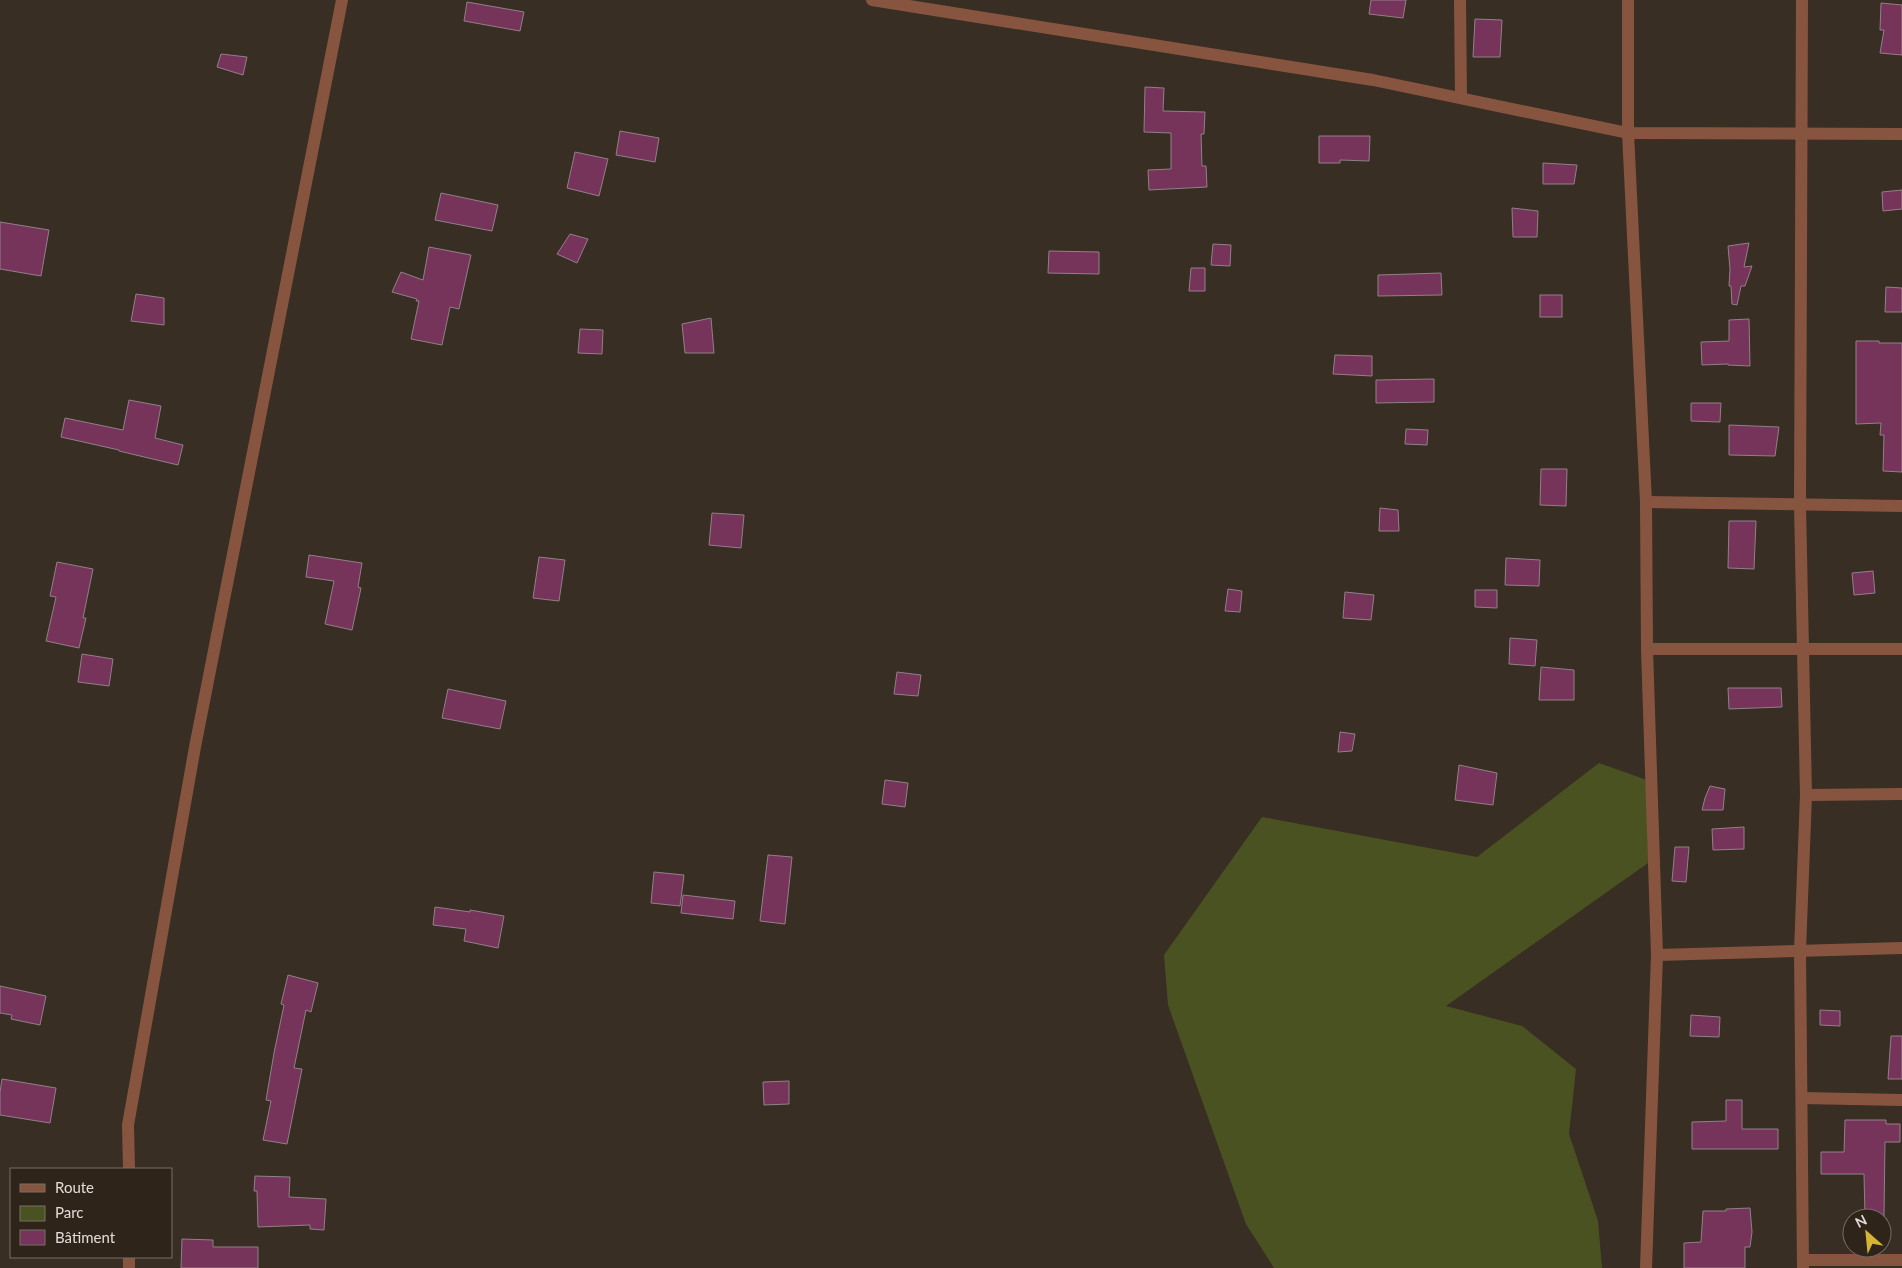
<svg xmlns="http://www.w3.org/2000/svg" width="1902" height="1268" font-family="Lato,sans-serif">
	<rect width="100%" height="100%" fill="#382e23"/>
	<!-- green -->
	<polygon fill="#4b5222" points="1599,763 1647,780 1648,863 1446,1006 1522,1026 1576,1069 1569,1134 1598,1221 1602,1268 1274,1268 1246,1224 1168,1005 1164,955 1262,817 1477,857"/>
	<!-- building -->
	<g fill="#77345b" stroke="#908088">
		<polygon points="1371,0 1406,0 1403,18 1369,14"/>
		<polygon points="467,2 524,12 520,31 464,21"/>
		<polygon points="1881,3 1902,5 1902,55 1880,53 1884,30 1880,30"/>
		<polygon points="1475,19 1502,20 1500,57 1473,57"/>
		<polygon points="221,54 247,57 243,75 217,67"/>
		<polygon points="1145,87 1164,88 1163,111 1205,112 1204,134 1201,134 1202,166 1206,166 1207,187 1149,190 1148,170 1171,169 1171,133 1144,132"/>
		<polygon points="620,131 659,138 655,162 616,155"/>
		<polygon points="1319,136 1370,136 1369,161 1340,160 1340,163 1319,163"/>
		<polygon points="575,152 608,159 599,196 567,188"/>
		<polygon points="1543,163 1577,165 1574,184 1543,184"/>
		<polygon points="1902,190 1902,209 1883,211 1882,192"/>
		<polygon points="441,193 498,205 492,231 435,220"/>
		<polygon points="1512,208 1538,211 1537,237 1513,237"/>
		<polygon points="0,222 49,230 41,276 0,269"/>
		<polygon points="570,234 588,239 577,263 557,254"/>
		<polygon points="1749,243 1744,267 1752,266 1745,286 1741,286 1737,305 1732,304 1731,286 1729,286 1730,269 1728,246"/>
		<polygon points="1213,244 1231,245 1230,266 1211,265"/>
		<polygon points="429,247 471,255 459,309 450,307 442,345 411,339 419,301 416,301 417,299 392,292 401,272 423,280"/>
		<polygon points="1049,251 1099,252 1099,274 1048,273"/>
		<polygon points="1191,268 1205,268 1205,291 1189,291"/>
		<polygon points="1441,273 1442,295 1378,296 1378,275"/>
		<polygon points="1886,287 1902,288 1902,312 1885,312"/>
		<polygon points="136,294 164,298 164,325 131,321"/>
		<rect x="1540" y="295" width="22" height="22"/>
		<polygon points="711,318 714,353 685,353 682,324"/>
		<polygon points="1749,319 1750,366 1728,365 1728,364 1702,365 1701,342 1729,341 1729,320"/>
		<polygon points="580,329 603,330 602,354 578,353"/>
		<polygon points="1856,341 1879,341 1879,343 1902,343 1902,472 1883,471 1884,435 1880,435 1881,423 1856,424"/>
		<polygon points="1335,355 1372,356 1372,376 1333,374"/>
		<polygon points="1434,379 1434,402 1376,403 1376,380"/>
		<polygon points="129,400 161,406 155,438 183,445 178,465 119,451 119,450 61,437 65,418 123,430"/>
		<polygon points="1691,403 1721,403 1720,422 1691,421"/>
		<polygon points="1729,425 1779,427 1775,456 1729,455"/>
		<polygon points="1406,429 1428,430 1427,445 1405,444"/>
		<polygon points="1541,469 1567,469 1566,506 1540,505"/>
		<polygon points="1380,508 1398,510 1399,531 1379,531"/>
		<polygon points="712,513 744,515 741,548 709,545"/>
		<polygon points="1729,521 1756,521 1754,569 1728,568"/>
		<polygon points="309,555 362,563 358,587 361,588 352,630 325,624 334,581 306,577"/>
		<polygon points="539,557 565,560 559,601 533,598"/>
		<polygon points="1506,558 1540,560 1539,586 1505,585"/>
		<polygon points="57,562 93,569 83,618 86,618 79,648 46,641 56,597 50,596"/>
		<polygon points="1873,571 1875,593 1854,595 1852,573"/>
		<polygon points="1228,589 1242,591 1240,612 1225,611"/>
		<polygon points="1475,590 1497,590 1497,608 1475,607"/>
		<polygon points="1345,592 1374,595 1371,620 1343,618"/>
		<polygon points="1510,638 1537,640 1535,666 1509,664"/>
		<polygon points="82,654 113,659 109,686 78,682"/>
		<polygon points="1541,667 1574,670 1574,700 1539,700"/>
		<polygon points="897,672 921,675 918,696 894,694"/>
		<polygon points="1728,688 1781,688 1782,707 1729,709"/>
		<polygon points="448,689 506,701 500,729 442,718"/>
		<polygon points="1340,732 1355,734 1352,751 1338,752"/>
		<polygon points="1459,765 1497,773 1493,805 1455,800"/>
		<polygon points="885,780 908,783 905,807 882,804"/>
		<polygon points="1710,786 1725,789 1723,810 1702,810 1705,798"/>
		<polygon points="1744,827 1744,849 1713,850 1712,829"/>
		<polygon points="1675,847 1689,847 1686,882 1672,881"/>
		<polygon points="768,855 792,857 785,924 760,921"/>
		<polygon points="654,872 684,875 680,906 651,903"/>
		<polygon points="683,895 735,901 733,919 681,913"/>
		<polygon points="435,907 470,912 470,910 504,916 498,948 464,941 466,929 433,925"/>
		<polygon points="288,975 318,983 311,1012 306,1010 294,1068 302,1069 287,1144 263,1140 271,1101 266,1100 274,1053 284,1005 281,1004"/>
		<polygon points="0,986 46,996 40,1025 11,1019 12,1015 0,1013"/>
		<polygon points="1820,1010 1840,1011 1840,1026 1820,1025"/>
		<polygon points="1691,1015 1720,1017 1719,1037 1690,1036"/>
		<polygon points="1891,1036 1902,1036 1902,1079 1888,1079"/>
		<polygon points="2,1079 56,1088 50,1123 0,1115 0,1092"/>
		<polygon points="789,1081 789,1104 764,1105 763,1082"/>
		<polygon points="1726,1100 1742,1100 1742,1129 1778,1129 1778,1149 1692,1149 1692,1122 1726,1121"/>
		<polygon points="1845,1120 1886,1120 1886,1124 1900,1124 1900,1142 1885,1142 1884,1217 1865,1217 1864,1174 1821,1174 1821,1152 1844,1152"/>
		<polygon points="255,1176 290,1177 289,1197 326,1199 324,1230 310,1229 310,1225 258,1227 257,1191 254,1191"/>
		<polygon points="1750,1208 1752,1232 1750,1247 1745,1247 1745,1268 1684,1268 1684,1243 1701,1242 1703,1211 1726,1211 1726,1209"/>
		<polygon points="182,1239 213,1240 213,1247 258,1247 258,1268 181,1268"/>
	</g>
	<g fill="none" stroke-linecap="round" stroke-linejoin="round">
		<!-- minor -->
		<g stroke="#87553f" stroke-width="12">
			<polyline points="872,0 1373,80 1628,133 1902,134"/>
			<polyline points="1460,0 1461,98"/>
			<polyline points="1628,0 1628,133 1646,502 1647,649 1657,955 1646,1268"/>
			<polyline points="1802,0 1800,505 1806,795 1800,951 1803,1268"/>
			<polyline points="1646,502 1902,506"/>
			<polyline points="1647,649 1902,649"/>
			<polyline points="1806,795 1902,794"/>
			<polyline points="1657,955 1902,948"/>
			<polyline points="1802,1098 1902,1100"/>
			<polyline points="129,1169 128,1125 195,747 342,0"/>
			<polyline points="129,1257 129,1268"/>
			<polyline points="1803,1260 1902,1260"/>
		</g>
	</g>
	<!-- legend -->
	<rect x="10" y="1168" width="162" height="90" fill="#2e241a" stroke="#766e65"/>
	<rect x="20" y="1184" width="25" height="8" fill="#87553f" stroke="#766e65"/>
	<text x="55" y="1193" font-size="15" fill="#e3dcd6">Route</text>
	<rect x="20" y="1206" width="25" height="15" fill="#4b5222" stroke="#766e65"/>
	<text x="55" y="1218" font-size="15" fill="#e3dcd6">Parc</text>
	<rect x="20" y="1230" width="25" height="15" fill="#77345b" stroke="#766e65"/>
	<text x="55" y="1243" font-size="15" fill="#e3dcd6">Bâtiment</text>
	<!-- north arrow -->
	<g transform="translate(1867 1233) rotate(333)"><circle r="24" fill="#2e241a" stroke="#766e65"/>
	<path d="M0-4L9 19L0 12L-9 19Z" fill="#d5b534"/>
	<text y="-8" font-size="14" font-weight="bold" text-anchor="middle" fill="#e3dcd6">N</text>
	</g>
</svg>
